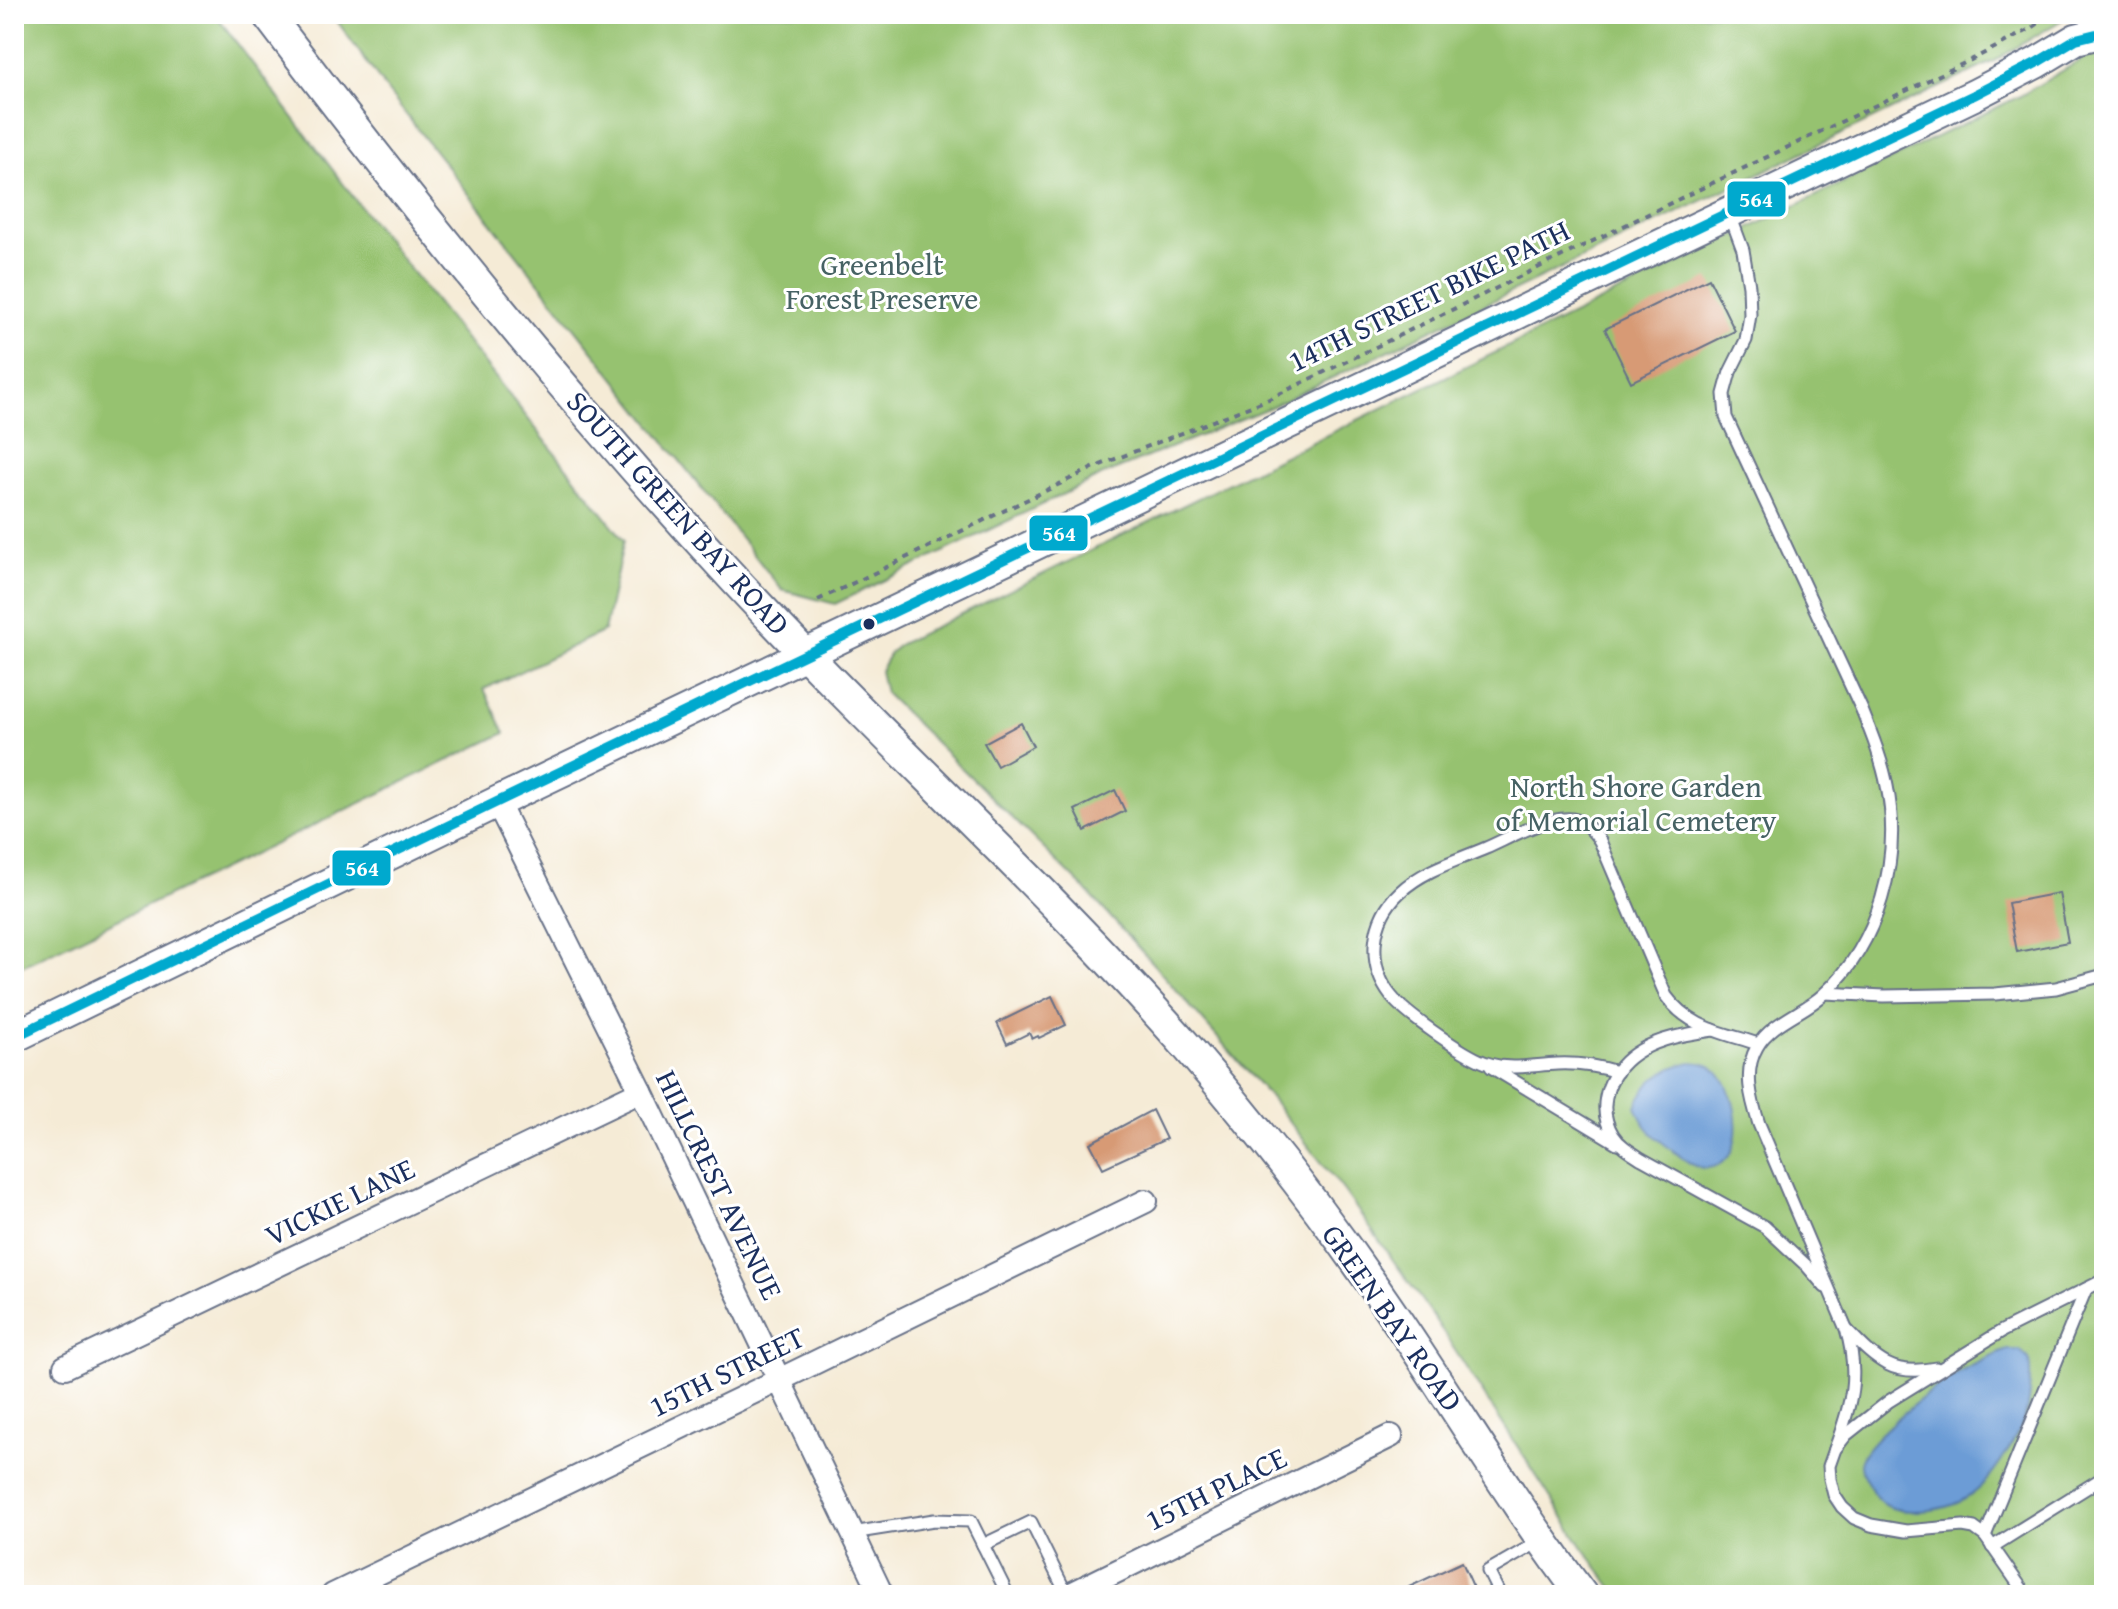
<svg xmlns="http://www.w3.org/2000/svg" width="2118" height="1609" font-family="'Gentium Book Plus',serif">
	<rect width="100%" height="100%" fill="#fff"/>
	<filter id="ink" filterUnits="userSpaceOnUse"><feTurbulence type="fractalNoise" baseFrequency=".0125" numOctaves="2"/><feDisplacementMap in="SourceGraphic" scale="16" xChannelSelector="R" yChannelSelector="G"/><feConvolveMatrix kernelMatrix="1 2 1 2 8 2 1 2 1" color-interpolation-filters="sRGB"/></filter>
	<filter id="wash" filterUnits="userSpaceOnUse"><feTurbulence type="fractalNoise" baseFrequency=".006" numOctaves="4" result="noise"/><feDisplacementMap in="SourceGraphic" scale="32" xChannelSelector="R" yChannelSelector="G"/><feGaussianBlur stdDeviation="1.8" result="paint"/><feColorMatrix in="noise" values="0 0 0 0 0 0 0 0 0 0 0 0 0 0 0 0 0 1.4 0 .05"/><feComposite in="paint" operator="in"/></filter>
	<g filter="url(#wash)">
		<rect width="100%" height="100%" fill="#f5ebd6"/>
		<!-- green -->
		<g fill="#96c26f" stroke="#587866" stroke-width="2">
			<polygon points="14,14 215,14 363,210 624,540 604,631 484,689 505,733 14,970"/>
			<polygon points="332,14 2072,14 1994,61 1273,406 1103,475 835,604 782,590 389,93"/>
			<polygon points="2104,46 2104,1595 1618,1595 1582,1546 1432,1315 1344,1191 1269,1096 1154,965 1087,891 885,693 880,671 890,653 900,644 2020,96"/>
		</g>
		<!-- water -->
		<g fill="#6c9cd6" stroke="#44669a" stroke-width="2">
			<path d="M 1691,1062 C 1700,1063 1708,1063 1715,1069 C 1736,1087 1748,1148 1720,1164 C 1713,1168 1704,1169 1696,1166 C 1688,1163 1681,1157 1675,1152 C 1657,1139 1643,1128 1636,1106 C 1646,1080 1665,1068 1691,1062 Z"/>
			<path d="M 2007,1350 L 2020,1350 C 2022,1352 2026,1356 2028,1359 C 2033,1371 2028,1407 2024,1420 C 2021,1429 2014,1438 2010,1447 C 1987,1488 1964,1511 1914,1511 C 1897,1511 1882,1508 1873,1492 C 1869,1484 1860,1473 1860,1464 C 1860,1445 1934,1387 1952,1377 C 1969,1366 1988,1358 2007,1350 Z"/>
		</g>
		<g id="blocks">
			<!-- building -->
			<g fill="#d79a75">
				<polygon points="1709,278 1735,331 1631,382 1605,329"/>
				<polygon points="1021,723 1033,746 997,766 984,743"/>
				<polygon points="1115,790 1125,811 1085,831 1075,810"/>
				<polygon points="2059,893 2068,942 2017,952 2008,903"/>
				<polygon points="1052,996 1066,1025 1039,1038 1038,1036 1032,1039 1029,1033 1007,1044 997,1023"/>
				<polygon points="1152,1110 1166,1139 1103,1168 1090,1143"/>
				<polygon points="1462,1562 1477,1595 1392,1595"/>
			</g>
		</g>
	</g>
	<g filter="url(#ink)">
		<use href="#blocks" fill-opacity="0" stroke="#677188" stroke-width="2"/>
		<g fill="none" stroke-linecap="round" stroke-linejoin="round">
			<defs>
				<g id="lane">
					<path d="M 1730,215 L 1743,250 L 1749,286 L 1750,315 L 1746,340 L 1730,372 L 1724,394 L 1726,417 L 1862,710 C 1872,735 1882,760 1887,786 C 1902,859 1879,943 1824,994 C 1804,1013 1771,1022 1757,1047 C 1743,1071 1751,1099 1759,1124 L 1846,1329 C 1860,1375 1851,1405 1835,1449"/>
					<polyline points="1825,993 1884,996 1995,994 2056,988 2104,975"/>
					<path d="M 1713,1030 C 1689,1034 1663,1037 1641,1050 C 1611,1067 1594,1104 1613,1135 C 1620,1146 1631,1152 1642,1159 L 1765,1227 L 1807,1266 L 1825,1287"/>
					<polyline points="1491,1067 1617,1143"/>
					<path d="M 1617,1072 C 1597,1066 1578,1063 1557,1064 C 1531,1065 1504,1072 1479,1060 C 1458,1050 1405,1014 1391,996 C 1366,964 1371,919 1400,892 C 1423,870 1458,860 1486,848 C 1509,838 1547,816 1572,819 C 1585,821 1593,831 1600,841 L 1666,996 C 1689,1028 1722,1032 1758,1044"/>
					<path d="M 1847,1330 C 1876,1360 1892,1377 1936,1368"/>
					<polyline points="852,1533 934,1520 971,1521 1008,1595"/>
					<polyline points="1985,1536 2086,1289"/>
					<polyline points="983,1545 1031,1522 1067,1595"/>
					<polyline points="1992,1547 2104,1477"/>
					<polyline points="1500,1595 1488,1571 1540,1541"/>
					<polyline points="2026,1595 1985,1536 1974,1528 1963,1526 1906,1531 1871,1525 1854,1518 1842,1507 1834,1495 1830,1479 1829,1466 1835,1449 1846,1435 1889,1401 2002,1331 2104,1280"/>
				</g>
				<g id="street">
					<polyline points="497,802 641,1091 882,1595"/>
					<polyline points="65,1367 641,1091"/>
					<polyline points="333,1595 779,1380 1146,1201"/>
					<polyline points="1069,1595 1391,1436"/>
				</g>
				<g id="secondary">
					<path d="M 267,14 C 411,204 560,390 721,565 C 873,731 1041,880 1189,1049 C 1259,1130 1325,1215 1385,1303 C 1452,1400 1511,1501 1582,1595"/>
					<polyline points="14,1037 497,802 1974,95 2036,63 2076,39 2104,32"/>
				</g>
			</defs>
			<!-- lane casing -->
			<use href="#lane" stroke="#677188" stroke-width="15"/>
			<!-- street casing -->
			<use href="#street" stroke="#677188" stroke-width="26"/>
			<!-- secondary casing -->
			<use href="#secondary" stroke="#677188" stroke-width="34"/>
			<!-- path -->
			<polyline stroke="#677188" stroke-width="4" stroke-dasharray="6 6" stroke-linecap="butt" points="818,600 1095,467 1269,399 1679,199 1977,57 2032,28 2052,14"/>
			<!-- lane -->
			<use href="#lane" stroke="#fff" stroke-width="11"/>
			<!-- street -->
			<use href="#street" stroke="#fff" stroke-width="22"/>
			<!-- secondary -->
			<use href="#secondary" stroke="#fff" stroke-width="30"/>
			<defs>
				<polyline id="bus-1" points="14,1037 497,802 1974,95 2036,63 2076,39 2104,32"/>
			</defs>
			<!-- bus-1 casing -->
			<use href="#bus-1" stroke="#fff" stroke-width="16"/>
			<!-- bus-1 -->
			<use href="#bus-1" stroke="#00a9ce" stroke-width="10"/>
		</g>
	</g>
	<!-- markers -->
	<circle fill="#1b2f5e" stroke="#fff" stroke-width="3" cx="869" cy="624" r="7"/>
	<g text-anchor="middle" stroke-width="6" stroke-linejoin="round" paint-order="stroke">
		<!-- park labels -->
		<g font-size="30" fill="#466264" stroke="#fff">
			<text x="882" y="275">Greenbelt<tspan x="882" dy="34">Forest Preserve</tspan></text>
			<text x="1636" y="797">North Shore Garden<tspan x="1636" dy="34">of Memorial Cemetery</tspan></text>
		</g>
		<!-- street labels -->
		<g font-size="30" fill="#1b2f5e" stroke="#fff">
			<text transform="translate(1429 296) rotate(-26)" y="10">14TH STREET BIKE PATH</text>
			<text transform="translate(678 513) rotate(48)" y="10">SOUTH GREEN BAY ROAD</text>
			<text transform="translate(719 1185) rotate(64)" y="10">HILLCREST AVENUE</text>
			<text transform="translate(340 1202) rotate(-26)" y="10">VICKIE LANE</text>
			<text transform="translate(1392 1318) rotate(55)" y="10">GREEN BAY ROAD</text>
			<text transform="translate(727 1372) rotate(-26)" y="10">15TH STREET</text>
			<text transform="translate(1216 1489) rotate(-26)" y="10">15TH PLACE</text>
		</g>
	</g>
	<g stroke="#fff" stroke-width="3">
		<rect x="1726" y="180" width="61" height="38" rx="8" fill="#00a9ce"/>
		<rect x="1028" y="514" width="61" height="38" rx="8" fill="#00a9ce"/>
		<rect x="331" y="849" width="61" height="38" rx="8" fill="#00a9ce"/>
	</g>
	<g font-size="22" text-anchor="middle" font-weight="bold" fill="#fff">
		<text x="1756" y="207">564</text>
		<text x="1059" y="541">564</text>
		<text x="362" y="876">564</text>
	</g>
	<!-- margin -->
	<rect width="2118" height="1609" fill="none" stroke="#fff" stroke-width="48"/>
</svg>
